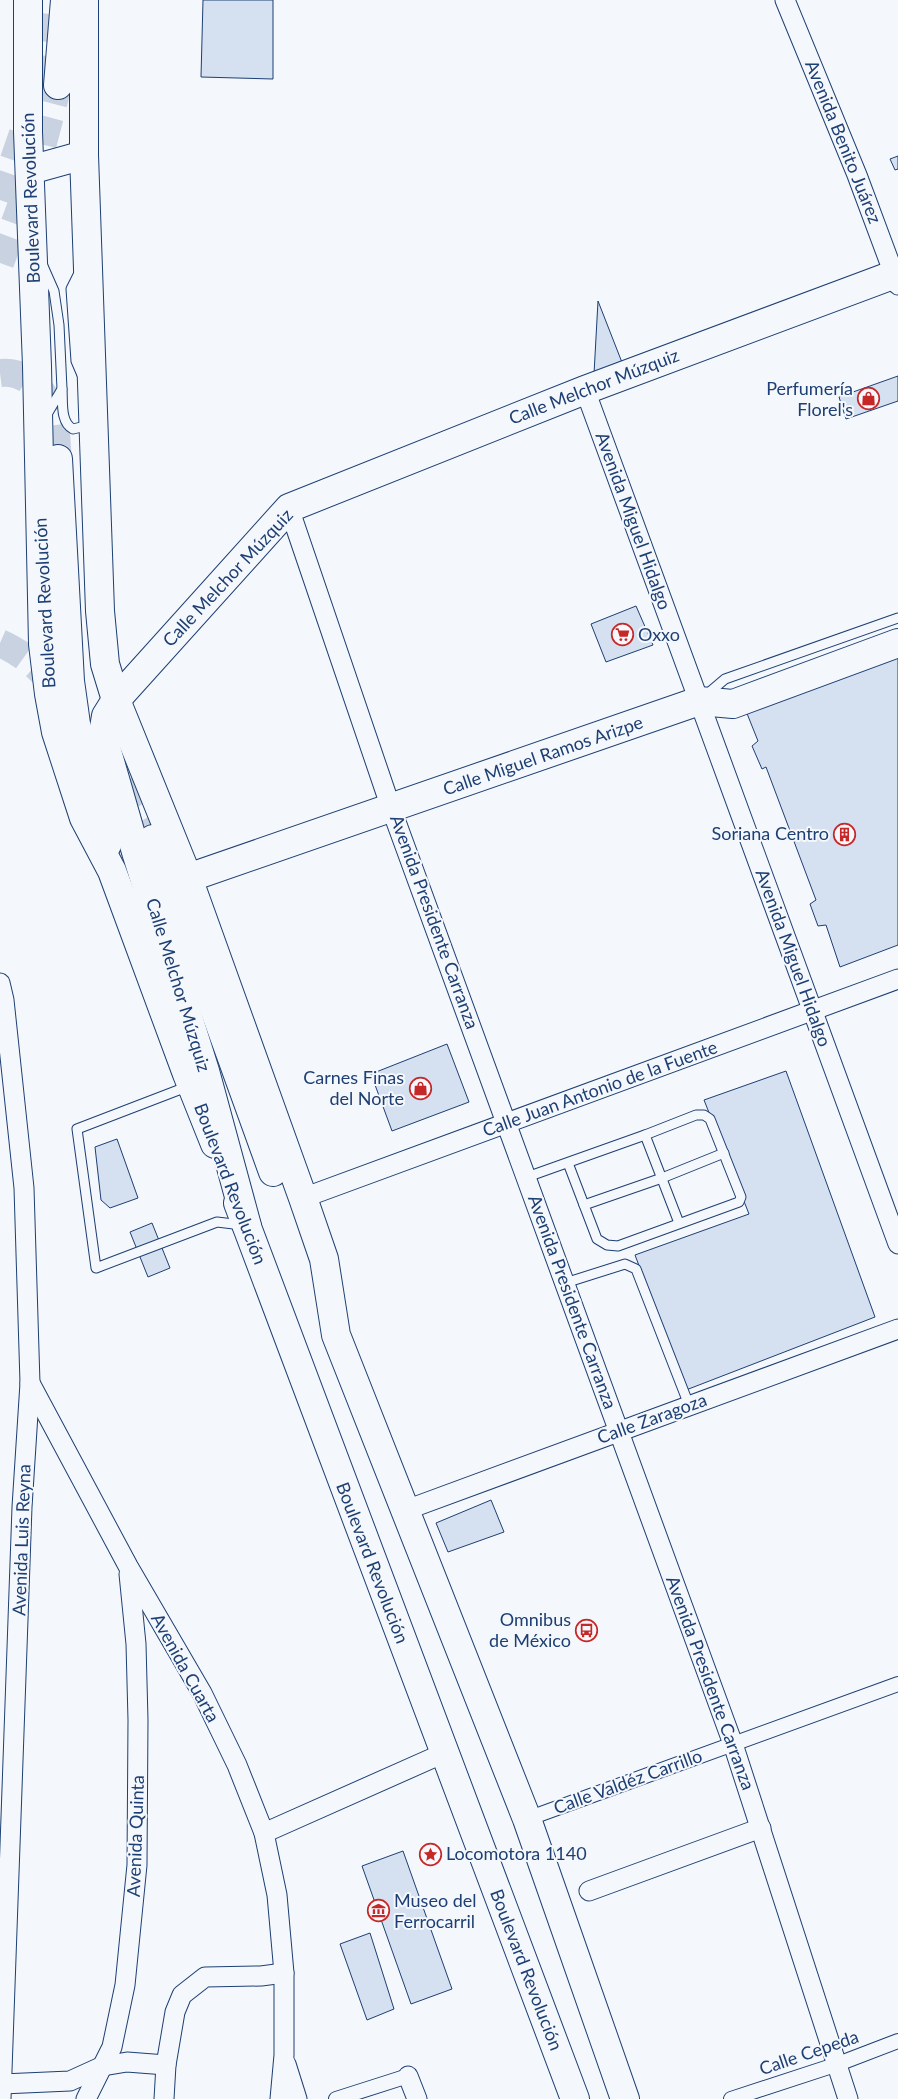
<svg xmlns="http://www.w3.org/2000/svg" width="898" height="2099" font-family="Lato,sans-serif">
	<rect width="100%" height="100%" fill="#f4f7fb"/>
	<!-- building -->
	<g fill="#d5e0f0" stroke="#1d3f73">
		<polygon points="203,0 273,0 273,79 201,77"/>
		<polygon points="898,156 898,169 895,170 890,159"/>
		<polygon points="598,301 623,365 594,374"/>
		<polygon points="898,376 898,401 846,419 839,397"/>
		<polygon points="636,606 653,645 606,662 591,624"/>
		<polygon points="898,650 898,945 840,967 826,925 818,926 810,904 816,900 766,767 762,769 752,746 758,741 744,706"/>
		<polygon points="447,1044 469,1102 392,1131 371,1074"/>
		<polygon points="786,1071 875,1317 686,1390 635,1255 749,1214 704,1100"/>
		<polygon points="117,1139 138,1198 110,1208 101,1200 95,1147"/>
		<polygon points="152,1223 170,1268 148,1277 130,1232"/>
		<polygon points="491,1500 504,1532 448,1552 436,1523"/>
		<polygon points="403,1851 452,1989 411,2004 362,1866"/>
		<polygon points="370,1933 394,2009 367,2020 340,1944"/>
	</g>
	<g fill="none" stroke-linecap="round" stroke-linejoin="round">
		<!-- primary-tunnel -->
		<g stroke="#c9d2e0" stroke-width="28" stroke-dasharray="28 14" stroke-linecap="butt">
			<polyline points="37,83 47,8"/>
			<polyline points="0,200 27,122"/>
			<polyline points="0,263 39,158 58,85"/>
			<path d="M 0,373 C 23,370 43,388 51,408 C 57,424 56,443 58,459"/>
			<path d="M 0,643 C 23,653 42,670 58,689"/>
			<polyline points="120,785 151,835"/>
		</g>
		<defs>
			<g id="service">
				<polyline points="43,266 54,291 59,325 62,389 46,416"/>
				<polyline points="79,273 71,289 76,361 82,375"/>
				<path d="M 62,389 C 63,402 60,422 73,429 L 90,425"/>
				<polyline points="705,696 725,679 898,618"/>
				<polyline points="189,1086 77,1129 96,1268 217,1222 242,1225"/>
				<polyline points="645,1135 679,1223"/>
				<polyline points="527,1177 645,1135 696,1115 704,1115 710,1119 741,1197 739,1202 618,1246 607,1245 597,1239 568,1163"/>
				<polyline points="584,1205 662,1178 724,1153"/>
				<polyline points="565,1283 625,1264 636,1269 689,1405"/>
			</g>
			<g id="pedestrian">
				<polyline points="527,1819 898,1684"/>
				<polyline points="336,2099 408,2076"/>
				<polyline points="731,2099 838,2064 898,2041"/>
			</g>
			<g id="minor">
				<polyline points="785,0 857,175 898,285"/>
				<polyline points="585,390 898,1244"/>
				<polyline points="289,508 391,808 733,1744 848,2099"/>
				<polyline points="0,983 4,1000 24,1188 30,1383 22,1507 1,2099"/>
				<polyline points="303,1198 898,979"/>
				<polyline points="30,1383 128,1566 202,1693 237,1765 264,1833 277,1895 284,1973 284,2055 280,2099"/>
				<polyline points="406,1510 898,1329"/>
				<polyline points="264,1833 444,1753"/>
				<polyline points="589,1891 761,1828"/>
				<polyline points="286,2064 297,2099"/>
				<polyline points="408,2076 417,2099"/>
				<polyline points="2,2084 70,2081 103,2066 127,2062 166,2065"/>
				<polyline points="86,2099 112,2047 125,1985 137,1865 138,1720 136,1644 129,1574"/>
				<polyline points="164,2099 166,2065 175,2012 182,1995 205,1977 261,1976 284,1973"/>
			</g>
			<g id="primary">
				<polyline points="28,0 28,132 37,366 43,644 49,694 56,732 84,818 112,871 187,1074 215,1144"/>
				<polyline points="84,0 84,155 100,611 105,664 116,700 188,878 303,1198 324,1259 336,1335 527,1819 625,2099"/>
				<polyline points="58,85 65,0"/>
				<polyline points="30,170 84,155"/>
				<polyline points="58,459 70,681 76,724 88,772 100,804 107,845"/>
				<polyline points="153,839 273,1172"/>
				<polyline points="238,1203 575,2099"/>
			</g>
			<g id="trunk">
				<polyline points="188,878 699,701 733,704 898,643"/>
				<polyline points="247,1226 205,1071 136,852 107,751 104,728 106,716 116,700 289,508 585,390 898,273"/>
			</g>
		</defs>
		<!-- service casing -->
		<use href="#service" stroke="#1d3f73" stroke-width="11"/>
		<!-- pedestrian casing -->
		<use href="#pedestrian" stroke="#1d3f73" stroke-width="16"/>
		<!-- minor casing -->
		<use href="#minor" stroke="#1d3f73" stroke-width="21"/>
		<!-- primary casing -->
		<use href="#primary" stroke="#1d3f73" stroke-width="30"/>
		<!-- trunk casing -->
		<use href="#trunk" stroke="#1d3f73" stroke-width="30"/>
		<!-- service -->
		<use href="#service" stroke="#f4f7fb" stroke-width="9"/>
		<!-- pedestrian -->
		<use href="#pedestrian" stroke="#f4f7fb" stroke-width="14"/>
		<!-- minor -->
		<use href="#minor" stroke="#f4f7fb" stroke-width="19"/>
		<!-- primary -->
		<use href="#primary" stroke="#f4f7fb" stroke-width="28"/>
		<!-- trunk -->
		<use href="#trunk" stroke="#f4f7fb" stroke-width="28"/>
	</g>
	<!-- icons -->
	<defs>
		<symbol id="shop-ring" viewBox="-11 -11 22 22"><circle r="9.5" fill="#f4f7fb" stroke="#c62828" stroke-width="1.5"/><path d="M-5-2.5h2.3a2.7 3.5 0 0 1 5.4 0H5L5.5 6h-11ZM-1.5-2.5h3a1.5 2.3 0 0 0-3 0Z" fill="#c62828"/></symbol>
		<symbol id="supermarket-ring" viewBox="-11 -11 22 22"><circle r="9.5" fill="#f4f7fb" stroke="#c62828" stroke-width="1.5"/><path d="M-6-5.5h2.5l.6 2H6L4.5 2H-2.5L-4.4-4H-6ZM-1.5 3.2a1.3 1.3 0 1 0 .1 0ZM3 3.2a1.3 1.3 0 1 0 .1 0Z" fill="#c62828"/></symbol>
		<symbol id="building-ring" viewBox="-11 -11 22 22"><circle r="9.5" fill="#f4f7fb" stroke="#c62828" stroke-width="1.5"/><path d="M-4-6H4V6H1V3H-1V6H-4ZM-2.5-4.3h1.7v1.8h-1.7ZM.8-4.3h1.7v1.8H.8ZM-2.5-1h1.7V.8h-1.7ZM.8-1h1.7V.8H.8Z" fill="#c62828"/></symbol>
		<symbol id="bus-ring" viewBox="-11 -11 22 22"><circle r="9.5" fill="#f4f7fb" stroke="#c62828" stroke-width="1.5"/><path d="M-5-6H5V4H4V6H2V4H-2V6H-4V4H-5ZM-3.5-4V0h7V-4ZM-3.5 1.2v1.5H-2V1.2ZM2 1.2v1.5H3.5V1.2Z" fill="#c62828"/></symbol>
		<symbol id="sight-ring" viewBox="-11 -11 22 22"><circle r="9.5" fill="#f4f7fb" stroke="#c62828" stroke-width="1.5"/><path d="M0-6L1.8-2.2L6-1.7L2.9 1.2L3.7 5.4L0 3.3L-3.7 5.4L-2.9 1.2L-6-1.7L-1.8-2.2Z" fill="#c62828"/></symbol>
		<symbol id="museum-ring" viewBox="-11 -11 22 22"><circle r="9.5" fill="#f4f7fb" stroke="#c62828" stroke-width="1.5"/><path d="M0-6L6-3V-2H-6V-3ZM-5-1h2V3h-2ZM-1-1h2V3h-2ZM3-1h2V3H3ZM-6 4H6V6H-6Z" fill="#c62828"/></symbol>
	</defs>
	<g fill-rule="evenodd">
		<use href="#shop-ring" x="856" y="386" width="25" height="25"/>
		<use href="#supermarket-ring" x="610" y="622" width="25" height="25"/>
		<use href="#building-ring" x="832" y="822" width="25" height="25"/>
		<use href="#shop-ring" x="408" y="1076" width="25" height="25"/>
		<use href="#bus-ring" x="574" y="1618" width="25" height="25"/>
		<use href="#sight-ring" x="418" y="1842" width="25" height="25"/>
		<use href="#museum-ring" x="366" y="1898" width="25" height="25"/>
	</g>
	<g text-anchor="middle" stroke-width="4" stroke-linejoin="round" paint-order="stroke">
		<!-- street labels -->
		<g font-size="18" fill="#1d3f73" stroke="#f4f7fb">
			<text transform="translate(843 142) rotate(68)" y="6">Avenida Benito Juárez</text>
			<text transform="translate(31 198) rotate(-92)" y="6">Boulevard Revolución</text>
			<text transform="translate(594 387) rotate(-21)" y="6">Calle Melchor Múzquiz</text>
			<text transform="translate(633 521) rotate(70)" y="6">Avenida Miguel Hidalgo</text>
			<text transform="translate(228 578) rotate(-47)" y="6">Calle Melchor Múzquiz</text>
			<text transform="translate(45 603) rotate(-93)" y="6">Boulevard Revolución</text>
			<text transform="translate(543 756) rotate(-19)" y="6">Calle Miguel Ramos Arizpe</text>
			<text transform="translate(434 922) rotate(70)" y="6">Avenida Presidente Carranza</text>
			<text transform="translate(793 958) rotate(70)" y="6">Avenida Miguel Hidalgo</text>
			<text transform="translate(178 985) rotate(73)" y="6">Calle Melchor Múzquiz</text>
			<text transform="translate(600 1089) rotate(-20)" y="6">Calle Juan Antonio de la Fuente</text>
			<text transform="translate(230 1184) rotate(69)" y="6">Boulevard Revolución</text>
			<text transform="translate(572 1302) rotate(70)" y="6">Avenida Presidente Carranza</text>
			<text transform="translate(652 1419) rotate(-20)" y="6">Calle Zaragoza</text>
			<text transform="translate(22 1540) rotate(-88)" y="6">Avenida Luis Reyna</text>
			<text transform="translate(372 1563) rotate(69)" y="6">Boulevard Revolución</text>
			<text transform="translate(185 1668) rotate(61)" y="6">Avenida Cuarta</text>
			<text transform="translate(710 1683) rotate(70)" y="6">Avenida Presidente Carranza</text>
			<text transform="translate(628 1782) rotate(-20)" y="6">Calle Valdéz Carrillo</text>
			<text transform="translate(136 1836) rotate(-88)" y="6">Avenida Quinta</text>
			<text transform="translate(526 1970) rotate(69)" y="6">Boulevard Revolución</text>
			<text transform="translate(809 2053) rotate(-19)" y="6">Calle Cepeda</text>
		</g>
		<!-- poi labels -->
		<g font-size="18" fill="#1d3f73" stroke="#f4f7fb" text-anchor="end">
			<text x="853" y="395">Perfumería<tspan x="853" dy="21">Florel's</tspan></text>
			<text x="638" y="641" text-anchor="start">Oxxo</text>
			<text x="829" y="840">Soriana Centro</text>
			<text x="404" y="1084">Carnes Finas<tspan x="404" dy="21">del Norte</tspan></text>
			<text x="571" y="1626">Omnibus<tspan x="571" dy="21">de México</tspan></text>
			<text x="446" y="1860" text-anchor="start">Locomotora 1140</text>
			<text x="394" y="1907" text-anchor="start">Museo del<tspan x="394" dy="21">Ferrocarril</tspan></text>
		</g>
	</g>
</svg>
